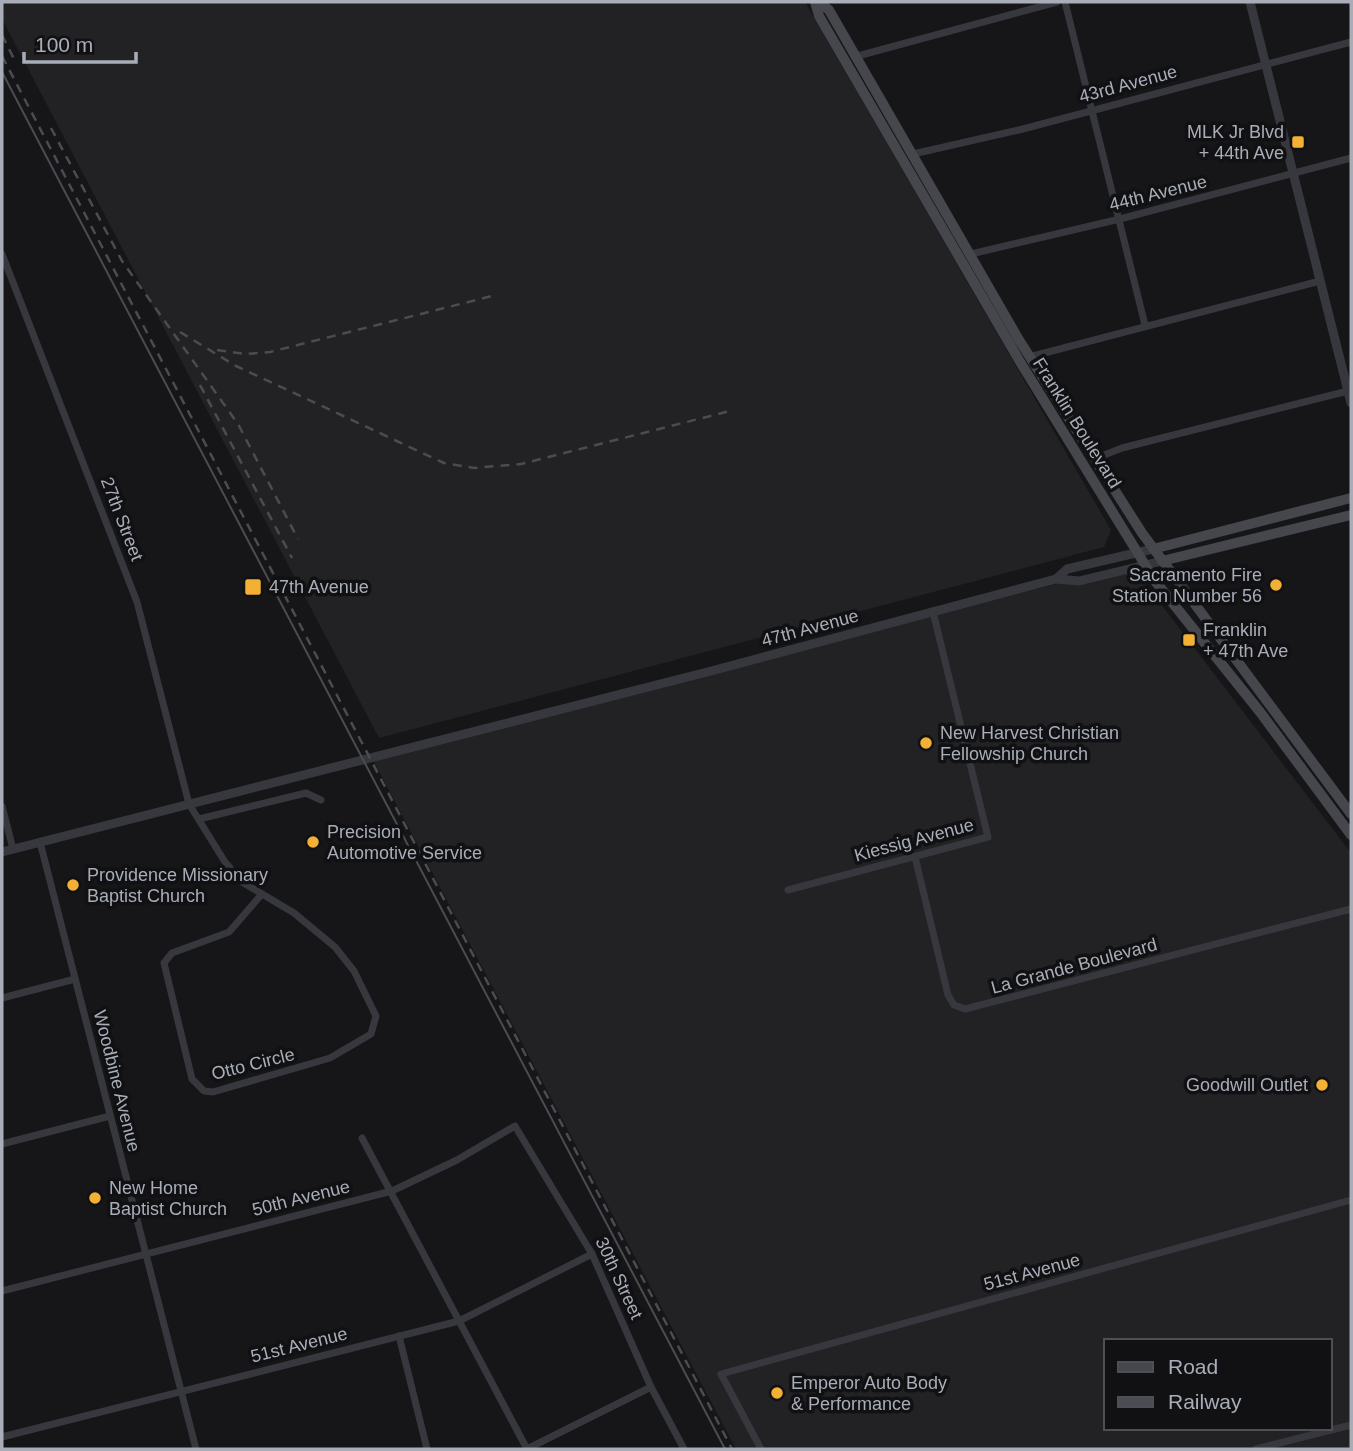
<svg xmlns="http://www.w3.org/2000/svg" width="1353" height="1451" font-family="Arial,sans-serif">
	<rect width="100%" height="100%" fill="#161618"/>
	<!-- built -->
	<g fill="#222225" fill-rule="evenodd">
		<polygon points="2,2 805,2 1111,530 1104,547 379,738 2,19"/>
		<path d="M 1131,565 L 1351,853 L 1351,1449 L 736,1449 L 372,758 ZM 1106,1341 L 1330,1341 L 1330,1428 L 1106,1428 Z"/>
	</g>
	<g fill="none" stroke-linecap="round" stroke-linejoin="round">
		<!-- minor -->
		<g stroke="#37383d" stroke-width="7">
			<polyline points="1065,2 1145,325"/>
			<polyline points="854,57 1057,2"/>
			<polyline points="913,154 1023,129 1351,42"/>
			<polyline points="2,254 137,602 189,804 225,862 242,882 294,913 335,947 354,971 376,1016 371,1034 330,1058 213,1092 204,1091 192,1079 164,963 172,953 229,932 261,895"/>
			<polyline points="971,254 1120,219 1351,158"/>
			<polyline points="1029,357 1320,281"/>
			<polyline points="1094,459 1122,448 1348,391"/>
			<polyline points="2,806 13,849"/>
			<polyline points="199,819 306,793 321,800"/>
			<polyline points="40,842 196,1449"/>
			<polyline points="915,857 948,995 954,1005 965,1009 1351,909"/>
			<polyline points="788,890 988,837 933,612"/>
			<polyline points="2,998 75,979"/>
			<polyline points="362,1138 527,1449"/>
			<polyline points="2,1144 110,1116"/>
			<polyline points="2,1291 392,1191 457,1160 515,1126 592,1254 651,1387 684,1449"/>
			<polyline points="399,1336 427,1449"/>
			<polyline points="2,1437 459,1321 592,1254"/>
			<polyline points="527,1449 651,1387"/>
			<polyline points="761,1449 721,1374 1351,1200"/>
			<polyline points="1256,1449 1351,1425"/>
		</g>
		<!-- tertiary -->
		<g stroke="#37383d" stroke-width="9">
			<polyline points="1250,2 1351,403"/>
			<polyline points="1056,579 1067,569 1153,549"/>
			<polyline points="2,852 711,671 1056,579 1079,581 1162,561"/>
		</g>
		<!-- secondary -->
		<g stroke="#45474d" stroke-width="10">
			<polyline points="815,2 819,16 1019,360 1155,581 1260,712 1351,835"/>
			<polyline points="819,2 829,10 1019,340 1142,533 1351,814"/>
			<polyline points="1153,549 1351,498"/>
			<polyline points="1162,561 1351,515"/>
		</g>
		<!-- tram -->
		<polyline stroke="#4a4c52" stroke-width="2" points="2,72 725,1449"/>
		<!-- rail -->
		<g stroke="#4a4c52" stroke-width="2.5" stroke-dasharray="9 7" stroke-linecap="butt">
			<polyline points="2,35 16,63"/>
			<polyline points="2,56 732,1449"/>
			<polyline points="51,128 122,261 238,424 298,539"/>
			<polyline points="180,332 236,366 444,463 474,468 521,464 730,411"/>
			<polyline points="217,350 246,354 270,352 492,296"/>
			<polyline points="200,385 292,558"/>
		</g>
	</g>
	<!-- markers -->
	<g fill="#f2b134" stroke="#111113" stroke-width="2.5">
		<rect x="1291" y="135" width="14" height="14" rx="3.5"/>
		<circle cx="1276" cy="585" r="7"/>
		<rect x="244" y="578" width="18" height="18" rx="3.5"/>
		<rect x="1182" y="633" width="14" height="14" rx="3.5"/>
		<circle cx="926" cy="743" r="7"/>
		<circle cx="313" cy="842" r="7"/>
		<circle cx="73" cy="885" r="7"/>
		<circle cx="1322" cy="1085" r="7"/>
		<circle cx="95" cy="1198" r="7"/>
		<circle cx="777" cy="1393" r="7"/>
	</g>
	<g text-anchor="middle" stroke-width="7" stroke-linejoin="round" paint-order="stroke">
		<!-- street labels -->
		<g font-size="18" fill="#a8adb8" stroke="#111113">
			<text transform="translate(1128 84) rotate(-15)" y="6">43rd Avenue</text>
			<text transform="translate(1158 193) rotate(-14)" y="6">44th Avenue</text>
			<text transform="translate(1077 423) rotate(58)" y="6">Franklin Boulevard</text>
			<text transform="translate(122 519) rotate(69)" y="6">27th Street</text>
			<text transform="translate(810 628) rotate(-15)" y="6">47th Avenue</text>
			<text transform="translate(914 840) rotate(-15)" y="6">Kiessig Avenue</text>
			<text transform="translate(1074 966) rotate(-15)" y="6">La Grande Boulevard</text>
			<text transform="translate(253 1064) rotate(-14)" y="6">Otto Circle</text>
			<text transform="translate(117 1081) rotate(76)" y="6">Woodbine Avenue</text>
			<text transform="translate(301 1198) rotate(-14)" y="6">50th Avenue</text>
			<text transform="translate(1032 1272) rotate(-15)" y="6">51st Avenue</text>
			<text transform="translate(619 1278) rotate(65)" y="6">30th Street</text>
			<text transform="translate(299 1345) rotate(-14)" y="6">51st Avenue</text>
		</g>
		<!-- poi labels -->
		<g font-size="18" fill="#a8adb8" stroke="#111113" text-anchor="start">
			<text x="1284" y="138" text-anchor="end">MLK Jr Blvd<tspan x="1284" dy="21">+ 44th Ave</tspan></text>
			<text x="1262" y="581" text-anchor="end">Sacramento Fire<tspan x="1262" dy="21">Station Number 56</tspan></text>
			<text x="269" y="593">47th Avenue</text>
			<text x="1203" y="636">Franklin<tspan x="1203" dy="21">+ 47th Ave</tspan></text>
			<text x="940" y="739">New Harvest Christian<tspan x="940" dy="21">Fellowship Church</tspan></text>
			<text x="327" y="838">Precision<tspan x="327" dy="21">Automotive Service</tspan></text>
			<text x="87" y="881">Providence Missionary<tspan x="87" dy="21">Baptist Church</tspan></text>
			<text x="1308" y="1091" text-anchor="end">Goodwill Outlet</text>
			<text x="109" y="1194">New Home<tspan x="109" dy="21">Baptist Church</tspan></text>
			<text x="791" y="1389">Emperor Auto Body<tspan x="791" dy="21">&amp; Performance</tspan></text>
		</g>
	</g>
	<!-- border -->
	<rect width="1353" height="1451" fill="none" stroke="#a8adb8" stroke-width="7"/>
	<!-- legend -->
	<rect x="1104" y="1339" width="228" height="91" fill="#111113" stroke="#4d4f55" stroke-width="2"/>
	<rect x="1118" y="1362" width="35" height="10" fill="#45474d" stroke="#4d4f55" stroke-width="2"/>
	<text x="1168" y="1374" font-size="21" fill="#a8adb8">Road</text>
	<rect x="1118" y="1397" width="35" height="10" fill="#4a4c52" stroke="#4d4f55" stroke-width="2"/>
	<text x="1168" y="1409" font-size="21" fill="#a8adb8">Railway</text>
	<!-- scale -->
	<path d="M24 52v10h112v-10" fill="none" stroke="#a8adb8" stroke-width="3.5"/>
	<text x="35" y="52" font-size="21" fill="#a8adb8" stroke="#111113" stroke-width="5" paint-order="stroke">100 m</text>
</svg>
